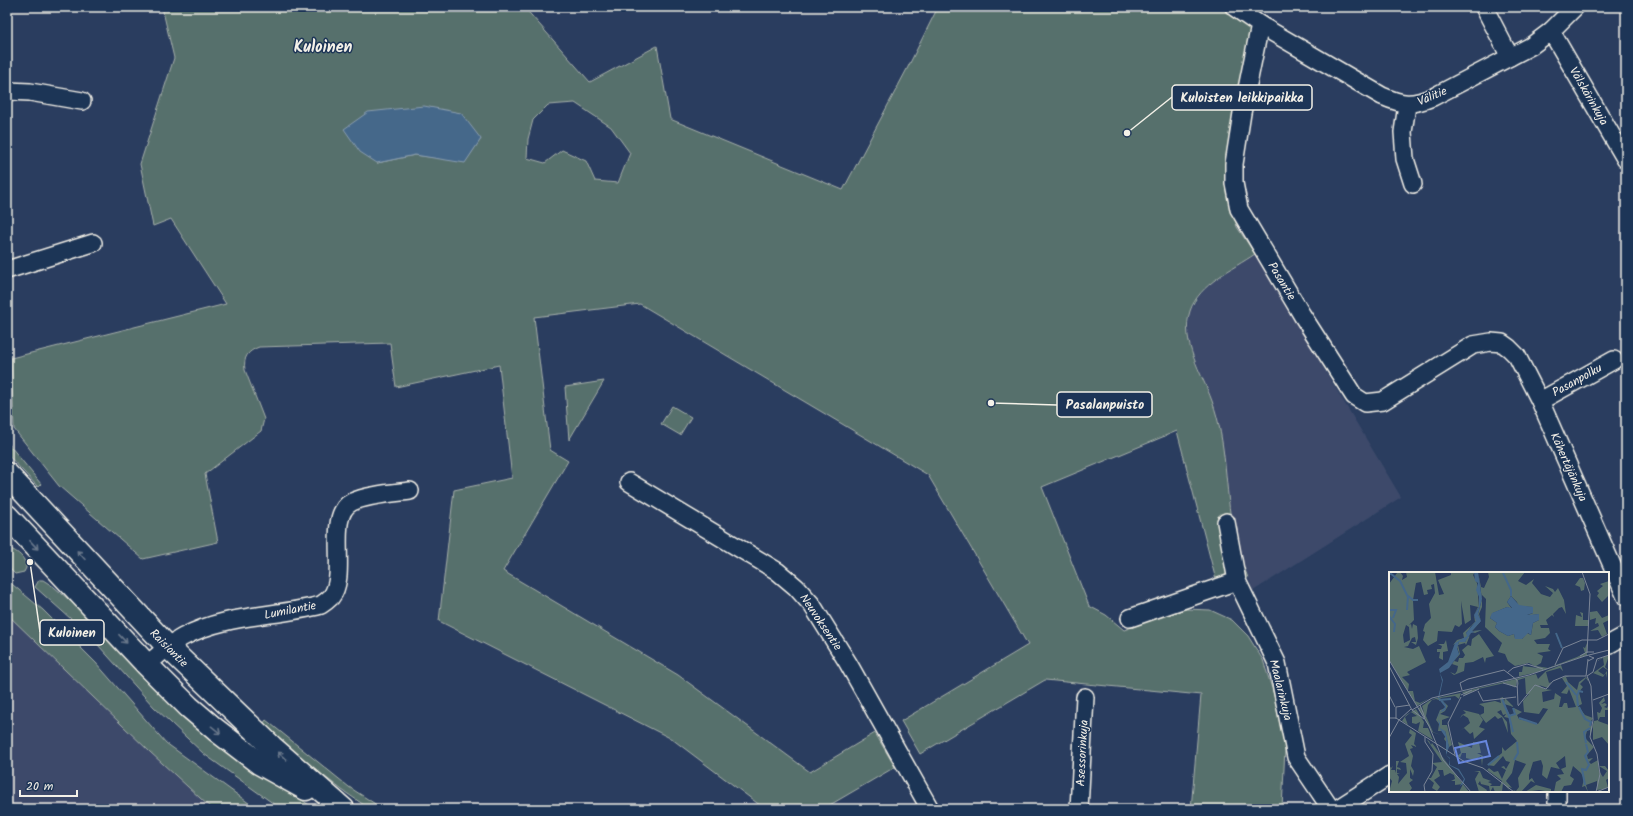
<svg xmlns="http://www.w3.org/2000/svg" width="1633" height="816" font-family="Kalam,sans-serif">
	<rect width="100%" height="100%" fill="#2a3d5f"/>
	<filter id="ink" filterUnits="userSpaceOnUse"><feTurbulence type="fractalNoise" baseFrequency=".025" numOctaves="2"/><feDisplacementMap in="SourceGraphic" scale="8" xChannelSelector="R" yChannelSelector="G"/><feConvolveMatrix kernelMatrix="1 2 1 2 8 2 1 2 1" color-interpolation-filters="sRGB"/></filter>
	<g filter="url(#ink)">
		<!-- built -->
		<g fill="#3d4a6b">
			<polygon points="1255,254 1401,497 1253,591 1233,534 1219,424 1212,400 1189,345 1188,329 1190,311 1199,296 1211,283"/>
			<polygon points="7,614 150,752 212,809 7,809"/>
		</g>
		<!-- green -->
		<g fill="#576f6c" stroke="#a6b0aa" fill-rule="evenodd">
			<path d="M 162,7 L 524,7 L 590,82 L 657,46 L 670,119 L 843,190 L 907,69 L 938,7 L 1220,7 L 1250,29 L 1228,168 L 1230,201 L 1237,227 L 1255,254 C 1233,269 1199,284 1190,311 C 1180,342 1202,373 1212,401 C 1227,442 1225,489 1233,532 C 1235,548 1243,563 1248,578 L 1217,584 L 1177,431 L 1042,487 L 1089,606 L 1106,615 L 1124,630 L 1157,618 L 1186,609 L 1210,610 L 1232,620 L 1248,636 L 1263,660 L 1274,695 L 1285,748 L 1282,809 L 1191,809 L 1201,695 L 1045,680 L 920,754 L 901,721 L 1028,645 L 928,475 L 640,304 L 534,317 L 550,450 L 568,461 L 503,571 L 678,675 L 810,772 L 875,733 L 895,767 L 823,809 L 765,809 L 672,739 L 439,621 L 454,490 L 512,478 L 499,365 L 396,387 L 390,343 L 259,347 C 248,351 243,357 245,370 L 264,419 L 261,431 L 205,474 L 218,542 L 143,559 L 59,486 L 14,429 L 11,358 L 226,304 L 171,219 L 153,226 L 140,164 L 174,58 ZM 575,103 L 611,127 L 630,153 L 618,183 L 595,181 L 586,161 L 562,150 L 545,163 L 527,158 L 528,139 L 533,120 L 548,105 ZM 481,139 L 465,162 L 415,155 L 377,163 Z"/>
			<polygon points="604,381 569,440 565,387"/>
			<polygon points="672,406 691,417 680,435 661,424"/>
			<polygon points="7,442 41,484 38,487 7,454"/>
			<path d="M 9,548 C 18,552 26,558 26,568 L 24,572 L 15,574 C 6,567 7,560 7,549 Z"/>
			<polygon points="7,580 43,610 96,663 166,743 257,809 212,809 150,752 7,614"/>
			<polygon points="39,580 43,580 54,587 101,627 217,742 315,809 281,809 204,754 154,707 89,635 35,587"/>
			<polygon points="266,720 349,787 383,809 370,809 342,790 302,759 263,724"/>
		</g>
		<!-- water -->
		<polygon fill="#44678a" stroke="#8a9eb0" points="424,106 461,113 481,139 465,163 415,155 377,163 360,152 344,129 368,112"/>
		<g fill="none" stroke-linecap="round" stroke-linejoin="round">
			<defs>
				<g id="minor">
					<polyline points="1234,7 1260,25 1242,113 1234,164 1234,183 1239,209 1302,315 1354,396 1365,403 1383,401 1473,345 1491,342 1502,343 1509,348 1517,356 1540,401 1626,597"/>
					<polyline points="1484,7 1510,57"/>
					<path d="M 1260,25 L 1382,96 C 1403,105 1411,106 1433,97 L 1531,46 L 1551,31 L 1575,7"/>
					<polyline points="1551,31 1626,160"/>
					<polyline points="7,91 30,92 82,101"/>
					<polyline points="1407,105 1403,132 1405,159 1413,184"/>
					<polyline points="7,270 93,243"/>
					<polyline points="1540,401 1614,360"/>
					<polyline points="629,482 777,571 796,587 812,605 848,663 930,809"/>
					<polyline points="1226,522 1237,581 1277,663 1296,757 1331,809"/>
					<polyline points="1130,618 1237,581"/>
					<polyline points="1608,645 1626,635"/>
					<path d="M 147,665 C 158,655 170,644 183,637 C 225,614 276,617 321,605 C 324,603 328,600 331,597 C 349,575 325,515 352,502 C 366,495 394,493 410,491"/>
					<polyline points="1557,791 1557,809"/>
					<polyline points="1079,809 1085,697"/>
					<polyline points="1337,809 1390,775"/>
				</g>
				<g id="secondary">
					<polyline points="7,474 168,647 272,747 343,809"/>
					<polyline points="7,516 147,665 189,707 216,730 259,763 306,789"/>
				</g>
			</defs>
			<!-- minor casing -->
			<use href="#minor" stroke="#f4f1e8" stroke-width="20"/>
			<!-- secondary casing -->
			<use href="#secondary" stroke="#f4f1e8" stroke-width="25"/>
			<!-- minor -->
			<use href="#minor" stroke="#1d3557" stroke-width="17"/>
			<!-- secondary -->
			<use href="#secondary" stroke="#1d3557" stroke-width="22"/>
		</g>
		<!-- one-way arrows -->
		<defs><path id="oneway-shaft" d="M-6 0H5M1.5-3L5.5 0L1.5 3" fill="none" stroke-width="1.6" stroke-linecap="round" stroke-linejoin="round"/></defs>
		<g stroke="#68778a">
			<use href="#oneway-shaft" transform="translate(34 545) rotate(47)"/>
			<use href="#oneway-shaft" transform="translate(81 555) rotate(-132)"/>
			<use href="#oneway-shaft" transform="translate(123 639) rotate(47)"/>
			<use href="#oneway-shaft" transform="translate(216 730) rotate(39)"/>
			<use href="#oneway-shaft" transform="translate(282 756) rotate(-139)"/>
		</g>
	</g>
	<g text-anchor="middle" stroke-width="3" stroke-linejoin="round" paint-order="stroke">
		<!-- street labels -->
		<g font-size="12" fill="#f4f1e8" stroke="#1d3557">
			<text transform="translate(1432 96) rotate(-23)" y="4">Välitie</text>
			<text transform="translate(1589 96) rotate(60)" y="4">Välskärinkuja</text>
			<text transform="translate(1282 281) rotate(59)" y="4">Pasantie</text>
			<text transform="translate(1577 380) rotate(-29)" y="4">Pasanpolku</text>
			<text transform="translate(1569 467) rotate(66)" y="4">Kähertäjänkuja</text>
			<text transform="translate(290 610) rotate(-11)" y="4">Lumilantie</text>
			<text transform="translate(821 622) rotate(56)" y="4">Neuvoksentie</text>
			<text transform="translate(169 648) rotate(45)" y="4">Raisiontie</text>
			<text transform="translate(1281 690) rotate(76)" y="4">Maalarinkuja</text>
			<text transform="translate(1082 753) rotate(-87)" y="4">Asessorinkuja</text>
		</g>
		<!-- district labels -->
		<g font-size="16" font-weight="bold" fill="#f4f1e8" stroke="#1d3557">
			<text x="323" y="52">Kuloinen</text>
		</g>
	</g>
	<!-- overview -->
	<g transform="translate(1389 572)">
		<rect width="220" height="220" fill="#2a3d5f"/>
		<path d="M 11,0 L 14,4 L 13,8 L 18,5 L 17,0 L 46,0 L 50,23 L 55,22 L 49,8 L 62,3 L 62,0 L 86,0 L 84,3 L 88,11 L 90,35 L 85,43 L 87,47 L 87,49 L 86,51 L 82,54 L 80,58 L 77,61 L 80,65 L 82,61 L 86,60 L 83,59 L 83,57 L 88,51 L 92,49 L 89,42 L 93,27 L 89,0 L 92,15 L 95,16 L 100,5 L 99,0 L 136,0 L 129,9 L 137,13 L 145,7 L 143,11 L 152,22 L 161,25 L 164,21 L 156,14 L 164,17 L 166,20 L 169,16 L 175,28 L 177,42 L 173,35 L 170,36 L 164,42 L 165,45 L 163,43 L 157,48 L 159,53 L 151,53 L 152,56 L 160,56 L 161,61 L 156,66 L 145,68 L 148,72 L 161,72 L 159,77 L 162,79 L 148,81 L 154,84 L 152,91 L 147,94 L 159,96 L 188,85 L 196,81 L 194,75 L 196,76 L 198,71 L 198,83 L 149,100 L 127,105 L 130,104 L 130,100 L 133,100 L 134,94 L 149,96 L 140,91 L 126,94 L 119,89 L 116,82 L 109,80 L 113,71 L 96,55 L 97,27 L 93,23 L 93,35 L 90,42 L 92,49 L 83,59 L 93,58 L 86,61 L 82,61 L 77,73 L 76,71 L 69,73 L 71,82 L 65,89 L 69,90 L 70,86 L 74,86 L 76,83 L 73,78 L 79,73 L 82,74 L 83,67 L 90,62 L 105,84 L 97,86 L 96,91 L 94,85 L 84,90 L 76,91 L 75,99 L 65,103 L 61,100 L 66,102 L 68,99 L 69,94 L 63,92 L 70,81 L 68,75 L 70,70 L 76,70 L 78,65 L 64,73 L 68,68 L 75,66 L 74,61 L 86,50 L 85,43 L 89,35 L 81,33 L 82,48 L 76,52 L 72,29 L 73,52 L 70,55 L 66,53 L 63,60 L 49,59 L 48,69 L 39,74 L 34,68 L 36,60 L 34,59 L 36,52 L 42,46 L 40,32 L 46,21 L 45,12 L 42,13 L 43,17 L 38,18 L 39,22 L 35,23 L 32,10 L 27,11 L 24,28 L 25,48 L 20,53 L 22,52 L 23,57 L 24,52 L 28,54 L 29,66 L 27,73 L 22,70 L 27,70 L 26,65 L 23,66 L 19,74 L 15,75 L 24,77 L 30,74 L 37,90 L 18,100 L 21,103 L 13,105 L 20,112 L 19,119 L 24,119 L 26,129 L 31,131 L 39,127 L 28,134 L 0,88 L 0,12 L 8,1 ZM 122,24 L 128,30 L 129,34 L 144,35 L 144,41 L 137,44 L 150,42 L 150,48 L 144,51 L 142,63 L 138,61 L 133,67 L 126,66 L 125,62 L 119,64 L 110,59 L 106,55 L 108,51 L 101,46 L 104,41 L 118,35 L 123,37 L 118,30 ZM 17,53 L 20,55 L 21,68 L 15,71 L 14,63 ZM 191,6 L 194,6 L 196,11 L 195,18 L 192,19 L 191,15 L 186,13 ZM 220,9 L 220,23 L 213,30 L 208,24 L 210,21 L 208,19 L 214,14 L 211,12 ZM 208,39 L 213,46 L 220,43 L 220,48 L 214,51 L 218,62 L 213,65 L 209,58 L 201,59 L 210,54 L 209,51 L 206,52 L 207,46 L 201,48 L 201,40 ZM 191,40 L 194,41 L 194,48 L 200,48 L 199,54 L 186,54 L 187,43 L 193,45 ZM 57,68 L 59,79 L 54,80 L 54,88 L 50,86 L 51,80 L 48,80 L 48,77 L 52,77 L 53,74 L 49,72 L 55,72 ZM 216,84 L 220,84 L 216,95 L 220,99 L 214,95 L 209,99 L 215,103 L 218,99 L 218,106 L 217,101 L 214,105 L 204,101 L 215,93 L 214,86 L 208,89 ZM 172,93 L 174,99 L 171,96 L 157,100 L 160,111 L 162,110 L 159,116 L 150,113 L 155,117 L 163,118 L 153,120 L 154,130 L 165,127 L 166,121 L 172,125 L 170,135 L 173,135 L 175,131 L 178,131 L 179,136 L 187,135 L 180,117 L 178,122 L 172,121 L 178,114 L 173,106 L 177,104 L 181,104 L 177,105 L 179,110 L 188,118 L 190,110 L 197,105 L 199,107 L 199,109 L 197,106 L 191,112 L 194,115 L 190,120 L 193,132 L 189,134 L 196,143 L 204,146 L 201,151 L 203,155 L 205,149 L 210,149 L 205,148 L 209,148 L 208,140 L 211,141 L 213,136 L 210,131 L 215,125 L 216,129 L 212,132 L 216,131 L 218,133 L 215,135 L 218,136 L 218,134 L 220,138 L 216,138 L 216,145 L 211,145 L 209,149 L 220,153 L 220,173 L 213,165 L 204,168 L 204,154 L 201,164 L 201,158 L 198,159 L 196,166 L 205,175 L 198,183 L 199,187 L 204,186 L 200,190 L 202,192 L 209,188 L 210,199 L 214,205 L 218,199 L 210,194 L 216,194 L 220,199 L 220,206 L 217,208 L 219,215 L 209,220 L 214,217 L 208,218 L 208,209 L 197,213 L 199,220 L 196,214 L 193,215 L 195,207 L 192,201 L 184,194 L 181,204 L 185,207 L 182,213 L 175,214 L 172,220 L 165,220 L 167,210 L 172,207 L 168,203 L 175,202 L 172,197 L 177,195 L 176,184 L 167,191 L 171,197 L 162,195 L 158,207 L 153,203 L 154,194 L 152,188 L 144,190 L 140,203 L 140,208 L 143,206 L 146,211 L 142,209 L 132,220 L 126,220 L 124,218 L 127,219 L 130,215 L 129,206 L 137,192 L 126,188 L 123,201 L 117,209 L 123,216 L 119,215 L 121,219 L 114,211 L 113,220 L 106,220 L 104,215 L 101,220 L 100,214 L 92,212 L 91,209 L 89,212 L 98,218 L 97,220 L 90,220 L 86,207 L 90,200 L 85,199 L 91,199 L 94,206 L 102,209 L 99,210 L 103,212 L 101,214 L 111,214 L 113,209 L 98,198 L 100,196 L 105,200 L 109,199 L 113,207 L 117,198 L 112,195 L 115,194 L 117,197 L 121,190 L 117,189 L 114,184 L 105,194 L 98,193 L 113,181 L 113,175 L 116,179 L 128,169 L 122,162 L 120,146 L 115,145 L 117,142 L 114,143 L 112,138 L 108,140 L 113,144 L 118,150 L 119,161 L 113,145 L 109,147 L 106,144 L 97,151 L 91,143 L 95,141 L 95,135 L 90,132 L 106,129 L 112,131 L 111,126 L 114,125 L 115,130 L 116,126 L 125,135 L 115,132 L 121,143 L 125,142 L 125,136 L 133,140 L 128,143 L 130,147 L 149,152 L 159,137 L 154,136 L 150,142 L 135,140 L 134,129 L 140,122 L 137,122 L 136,106 L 129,108 L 130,114 L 128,109 L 127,115 L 123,113 L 127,116 L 116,111 L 89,117 L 76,123 L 73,120 L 147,102 L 149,107 L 157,99 ZM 72,121 L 70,127 L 66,124 L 51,126 L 59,134 L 56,139 L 51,142 L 61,145 L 53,148 L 53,153 L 58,153 L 63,173 L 60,175 L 57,164 L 58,171 L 55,167 L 57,163 L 56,159 L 49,159 L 50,152 L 47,148 L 51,138 L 57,136 L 55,130 L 47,127 L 43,128 L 39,133 L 37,144 L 44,160 L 52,163 L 43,160 L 29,136 L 32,135 L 35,140 L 33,134 L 40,129 L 47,126 ZM 27,137 L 35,150 L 34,156 L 39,156 L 44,168 L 29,159 L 31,150 L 27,152 L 23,151 L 23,145 L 28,144 L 22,140 L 16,145 L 19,153 L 13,149 L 17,143 ZM 74,138 L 90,142 L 94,148 L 90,155 L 96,157 L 85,167 L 84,160 L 81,162 L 75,156 L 71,159 L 81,151 L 79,146 L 74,143 L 71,146 L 73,143 L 77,141 ZM 21,157 L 27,161 L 25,172 L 28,175 L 22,173 L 24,176 L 21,177 L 24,184 L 22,194 L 25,199 L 24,204 L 21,197 L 21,206 L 24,208 L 20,211 L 23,216 L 20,220 L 0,220 L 3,209 L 0,205 L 0,193 L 2,196 L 4,194 L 2,198 L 6,198 L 7,201 L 7,189 L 10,189 L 8,195 L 11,196 L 12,198 L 8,197 L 8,201 L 11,201 L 8,202 L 10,205 L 9,212 L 18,201 L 17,191 L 11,190 L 20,184 L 16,172 L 23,163 L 20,161 ZM 38,168 L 40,169 L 42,173 L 43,171 L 80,220 L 70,220 L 74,212 L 66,213 L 66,209 L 62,209 L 66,207 L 65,203 L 61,201 L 55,204 L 54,198 L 49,198 L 51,204 L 45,208 L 51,215 L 48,219 L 43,216 L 45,211 L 39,206 L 42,206 L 48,195 L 43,191 L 53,190 ZM 69,170 L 83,176 L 84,170 L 90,171 L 92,181 L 88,181 L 94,184 L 93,194 L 92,184 L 85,188 L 77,186 L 77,181 L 73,181 L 71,186 L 68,184 L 72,181 ZM 147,213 L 162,217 L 162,220 L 150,218 L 136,220 Z" fill="#576f6c" fill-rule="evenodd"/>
		<path d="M 85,0 L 89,0 L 93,27 L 89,42 L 92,49 L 83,59 L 86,60 L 88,59 L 91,58 L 92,58 L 82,61 L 76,70 L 70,70 L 68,76 L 70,82 L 60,96 L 51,101 L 54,108 L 50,126 L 54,129 L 57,133 L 57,136 L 55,139 L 51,140 L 49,147 L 51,151 L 51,156 L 56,159 L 58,165 L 60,175 L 57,183 L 61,186 L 61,193 L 70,197 L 76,207 L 74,212 L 71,214 L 72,220 L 71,214 L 75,207 L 69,198 L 60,193 L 61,187 L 57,183 L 57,166 L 51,157 L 49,147 L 50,141 L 56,135 L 49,126 L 53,109 L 50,97 L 59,90 L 66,71 L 78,64 L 77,61 L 87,49 L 85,43 L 90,35 L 90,25 L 87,18 L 89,11 L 86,9 ZM 122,24 L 130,33 L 144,35 L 144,41 L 138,43 L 150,42 L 150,48 L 144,51 L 142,63 L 139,61 L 133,67 L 126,67 L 125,62 L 119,64 L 110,59 L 106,55 L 108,51 L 101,46 L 103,41 L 118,35 L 123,36 L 118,30 Z" fill="#44678a"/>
		<path fill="none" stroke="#44678a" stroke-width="2" d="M 114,1 L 122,18 L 122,24M 0,3 L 1,1 L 11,9 L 19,25M 0,38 L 7,38 L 4,46M 18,38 L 19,24 L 24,28 L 29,28M 0,44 L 6,52 L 5,60M 167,61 L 173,76M 177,110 L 187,123M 113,127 L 120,144M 50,128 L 62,127M 189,134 L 188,124 L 190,119 L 194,120M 190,135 L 196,147 L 202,150 L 201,154M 120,144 L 124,160M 120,144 L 126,142 L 124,136M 130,146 L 148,152M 197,171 L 195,160 L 201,156M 125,188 L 129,181 L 128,170M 99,193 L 110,184M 196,213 L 193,197 L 197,198 L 200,193 L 196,184 L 199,180 L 197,172"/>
		<path fill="none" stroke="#7b8596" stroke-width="1" d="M 193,0 L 201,22 L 198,81M 191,84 L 198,80 L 205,80M 0,88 L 40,154 L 54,188 L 82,220M 199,89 L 205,86 L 200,84M 166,93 L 174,76 L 193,68 L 208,68 L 220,62M 0,94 L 23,138M 115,98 L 128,108 L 129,133M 118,101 L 124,96 L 138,92 L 154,97M 197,104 L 199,87M 198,104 L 204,100 L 208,87 L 220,83M 198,104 L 202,114 L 204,148 L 201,165 L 208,182 L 211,202 L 207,220M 114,111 L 128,115M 73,118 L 71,111 L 79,107 L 115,98M 89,119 L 94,129 L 127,125M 0,123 L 6,135M 72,123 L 83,118M 74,124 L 90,117M 204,128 L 220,122M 31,133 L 36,146M 129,134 L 146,113 L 157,117 L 164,109 L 176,104 L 197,104M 0,146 L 7,146 L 76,190M 7,147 L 7,135 L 21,133M 35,147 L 23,138 L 43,126 L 140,103 L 196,84 L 220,78M 0,166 L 10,148 L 22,137M 66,183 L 59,151 L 72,125M 74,189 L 94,196 L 125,220M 36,220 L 35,213 L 43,199 L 44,182 L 36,170 L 36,165M 207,220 L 220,215"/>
		<path fill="#6887de" fill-opacity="0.15" stroke="#6887de" stroke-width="2" d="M 97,169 L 101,184 L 70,191 L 66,176 Z"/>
		<rect width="220" height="220" fill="none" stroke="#f4f1e8" stroke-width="2"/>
	</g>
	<!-- callouts -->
	<path fill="none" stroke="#f4f1e8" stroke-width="1.5" d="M1127 133L1172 97M991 403L1057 405M30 562L40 632"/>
	<g fill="#f4f1e8" stroke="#1d3557" stroke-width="1.5">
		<circle cx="1127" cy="133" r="4"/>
		<circle cx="991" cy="403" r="4"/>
		<circle cx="30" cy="562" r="4"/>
	</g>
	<g fill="#1d3557" stroke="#f4f1e8" stroke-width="1.5">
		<rect x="1172" y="85" width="140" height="25" rx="4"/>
		<rect x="1057" y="392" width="95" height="25" rx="4"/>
		<rect x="40" y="620" width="64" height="25" rx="4"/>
	</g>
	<g font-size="13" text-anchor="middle" font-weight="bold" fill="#f4f1e8">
		<text x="1242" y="102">Kuloisten leikkipaikka</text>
		<text x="1105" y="409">Pasalanpuisto</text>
		<text x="72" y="637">Kuloinen</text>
	</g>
	<!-- margin -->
	<rect width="1633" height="816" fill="none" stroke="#1d3557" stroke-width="24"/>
	<rect x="12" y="12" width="1609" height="792" fill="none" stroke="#f4f1e8" stroke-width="1.5" filter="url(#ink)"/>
	<!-- scale -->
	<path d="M20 790v6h57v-6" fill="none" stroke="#f4f1e8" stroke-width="2"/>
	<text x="26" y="790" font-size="12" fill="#f4f1e8" stroke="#1d3557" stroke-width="3" paint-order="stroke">20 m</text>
</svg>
